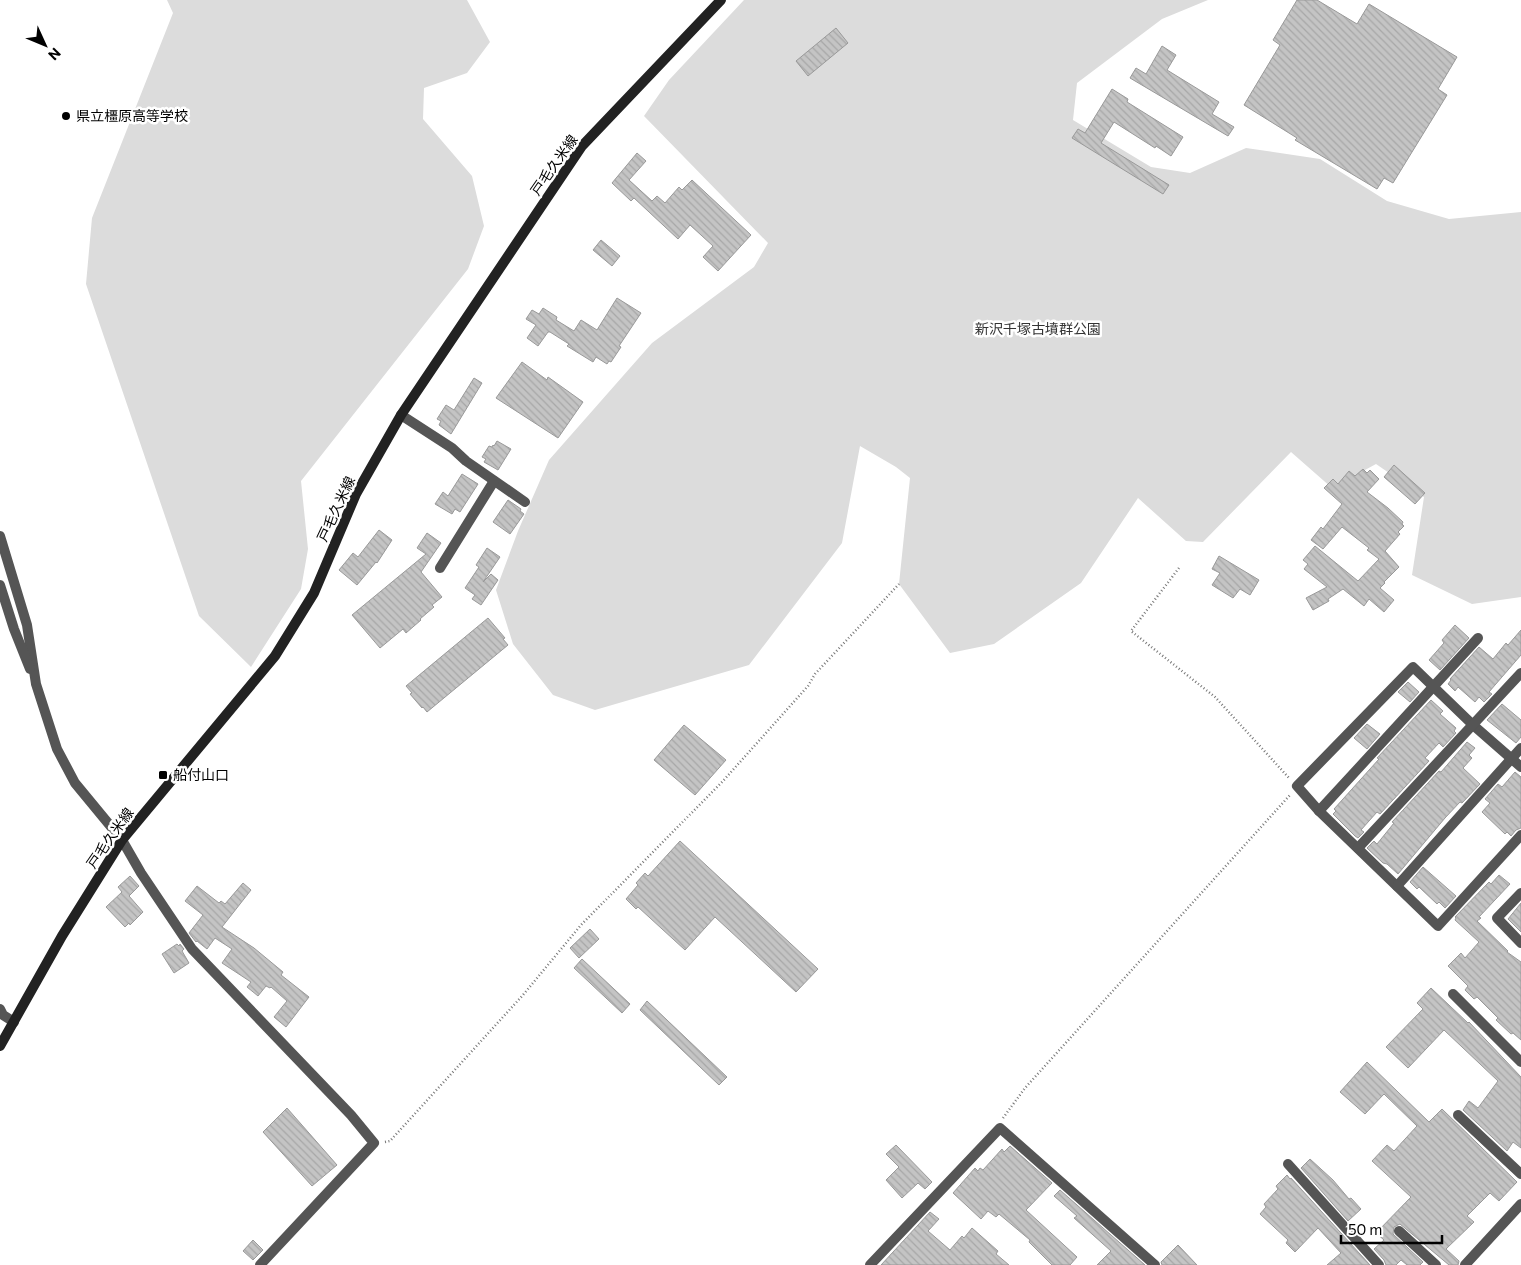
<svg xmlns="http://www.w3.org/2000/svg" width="1521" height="1265" font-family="Commissioner,'Noto Sans JP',sans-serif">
	<defs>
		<pattern id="building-back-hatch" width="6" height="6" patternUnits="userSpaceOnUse" patternTransform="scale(1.25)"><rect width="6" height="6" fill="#c4c4c4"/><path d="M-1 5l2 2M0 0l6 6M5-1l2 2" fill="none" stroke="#a7a7a7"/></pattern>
	</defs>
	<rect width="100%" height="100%" fill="#fff"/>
	<!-- park -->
	<g fill="#dcdcdc">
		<polygon points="167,0 467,0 490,42 467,73 424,88 423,119 472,176 484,226 468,269 301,481 308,549 301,589 251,667 199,616 86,284 92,218 173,13"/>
		<polygon points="744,0 1208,0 1162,19 1077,83 1073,120 1151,167 1190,173 1246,148 1320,159 1387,201 1449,219 1521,212 1521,597 1472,604 1412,575 1424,497 1376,464 1332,488 1291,452 1203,542 1186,541 1138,498 1081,583 994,644 950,653 899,584 910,478 896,467 860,446 842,543 749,665 595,710 553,695 513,644 496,590 518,531 549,460 652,343 754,267 768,243 644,116 669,80"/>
	</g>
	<!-- building -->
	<g fill="url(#building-back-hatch)" stroke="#999">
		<polygon points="1297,0 1317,0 1357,24 1369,4 1457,57 1438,89 1447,95 1393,183 1384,178 1377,189 1295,140 1297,138 1244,105 1280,45 1273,40"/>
		<polygon points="836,28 848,43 808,76 796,61"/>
		<polygon points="1162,46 1176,55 1167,70 1219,102 1212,114 1234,127 1228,136 1130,78 1136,68 1146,74"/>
		<polygon points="1112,89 1128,99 1127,102 1183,137 1171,156 1156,146 1155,148 1114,122 1101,143 1169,185 1163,194 1072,138 1078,129 1085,133"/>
		<polygon points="637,153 646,161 629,180 652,201 657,196 665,203 679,187 682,190 692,180 751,235 718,271 703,257 713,246 690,225 678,239 634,198 631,201 612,183"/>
		<polygon points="601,240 620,256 612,266 593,250"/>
		<polygon points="617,298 641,313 619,346 621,347 611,362 609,361 607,364 596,357 593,362 567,346 569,344 550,332 548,332 538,346 527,338 536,325 526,319 532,310 539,314 543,308 557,317 556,320 574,331 581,320 597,330"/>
		<polygon points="522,362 547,380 548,377 583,402 558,438 496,398"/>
		<polygon points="474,378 482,383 451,434 439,425 441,421 437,419 446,405 454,410"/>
		<polygon points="497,441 511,449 498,470 484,462 486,459 482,457 489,446 492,447 493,445 494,446"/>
		<polygon points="1394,465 1425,493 1415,504 1384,477"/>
		<polygon points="1363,469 1367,473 1370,470 1379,479 1367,492 1388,508 1403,522 1402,524 1404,526 1398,532 1400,534 1385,551 1399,567 1384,582 1385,583 1380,588 1394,600 1384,612 1369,599 1364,606 1343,589 1328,599 1329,601 1313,610 1306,598 1327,587 1304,569 1308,564 1303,560 1315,546 1358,581 1379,559 1367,550 1369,548 1342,527 1323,549 1311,540 1321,527 1323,529 1342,504 1324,488 1333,479 1338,484 1349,471 1355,476"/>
		<polygon points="462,474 478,484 460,512 455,509 452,514 435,504 443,492 448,496"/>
		<polygon points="508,500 521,509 520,511 524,514 510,534 493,522"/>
		<polygon points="379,530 392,540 377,563 376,562 357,585 339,570 353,553 358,557"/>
		<polygon points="427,533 441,543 421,572 442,597 432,605 434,607 420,619 421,620 406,633 403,629 380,648 352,615 426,554 417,548"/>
		<polygon points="487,548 500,557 483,582 491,574 498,580 481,605 472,599 475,595 465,588 479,567 476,565"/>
		<polygon points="1219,556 1259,580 1250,595 1240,589 1233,598 1212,585 1220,573 1212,569"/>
		<polygon points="488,618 505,638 503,639 508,645 427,712 423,707 422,708 410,694 412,693 406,686"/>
		<polygon points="1455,625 1469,638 1440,670 1429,660 1444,643 1442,640"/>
		<polygon points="1521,630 1521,655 1489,692 1492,694 1484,702 1479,697 1475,702 1458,687 1455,691 1448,684 1451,680 1450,679 1479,647 1493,659 1506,643 1508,645"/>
		<polygon points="1408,682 1419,692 1410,702 1398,692"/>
		<polygon points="1431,700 1443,711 1440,714 1456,728 1454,731 1456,733 1443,747 1439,743 1425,758 1429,761 1380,814 1377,812 1361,830 1364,832 1358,838 1355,836 1333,814 1336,811 1334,809 1379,759 1377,758"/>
		<polygon points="1502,704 1521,720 1521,737 1516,743 1487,720"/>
		<polygon points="1367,724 1380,734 1367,749 1354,738"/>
		<polygon points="684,725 726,760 695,795 654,760"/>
		<polygon points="1467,742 1475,748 1469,755 1472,758 1463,768 1480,784 1462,803 1460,802 1445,818 1398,874 1387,864 1383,863 1367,848 1374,841 1377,844 1394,823 1392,822 1439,771 1441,772"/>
		<polygon points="1515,772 1521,777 1521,828 1516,830 1511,836 1507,832 1505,834 1482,812 1490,803 1485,799 1498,784 1502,787"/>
		<polygon points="680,841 818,969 796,992 715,917 685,950 638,907 636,909 626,899 638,885 636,883 645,873 648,876"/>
		<polygon points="1423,867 1456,896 1445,908 1439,902 1437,904 1419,887 1417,889 1410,882"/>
		<polygon points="1499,875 1510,884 1479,917 1481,918 1477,921 1508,951 1507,952 1521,962 1521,1040 1513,1033 1511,1034 1496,1020 1498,1018 1477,997 1474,999 1465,990 1468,986 1448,966 1461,953 1465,958 1479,942 1455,920 1456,918 1455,917 1489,882 1491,884"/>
		<polygon points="130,876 139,886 129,896 143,912 130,925 129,923 125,927 106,907 122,892 118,887"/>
		<polygon points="243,883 251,890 222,927 254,948 283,972 281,975 309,997 286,1027 274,1017 287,1001 271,987 270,988 266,986 258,996 247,987 251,982 222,963 232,949 215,938 207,949 197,941 196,942 189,933 203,915 185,901 197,886 219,903 221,901 225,904"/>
		<polygon points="1521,903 1521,932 1508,919"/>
		<polygon points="590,929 599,939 579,958 570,948"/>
		<polygon points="177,944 179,946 180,944 184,949 182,951 189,963 174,973 162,954"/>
		<polygon points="582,959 630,1004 622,1013 574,968"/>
		<polygon points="1431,988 1468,1023 1469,1022 1521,1077 1521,1148 1513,1142 1507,1151 1463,1110 1469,1101 1478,1108 1498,1081 1444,1030 1408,1068 1386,1047 1423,1009 1417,1003"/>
		<polygon points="647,1001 727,1077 719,1085 640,1010"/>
		<polygon points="1367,1062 1429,1122 1442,1109 1517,1182 1499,1201 1490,1193 1467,1216 1474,1222 1446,1249 1459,1261 1458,1265 1449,1265 1400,1224 1394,1227 1393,1234 1423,1262 1420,1265 1407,1265 1401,1260 1396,1265 1386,1265 1384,1260 1374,1249 1384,1240 1376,1233 1411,1197 1372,1161 1387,1145 1394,1151 1417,1126 1384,1094 1365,1114 1340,1092"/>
		<polygon points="287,1108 337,1165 312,1186 263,1132"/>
		<polygon points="896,1145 932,1182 925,1189 918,1183 902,1198 886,1180 899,1167 886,1154"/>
		<polygon points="1010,1146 1052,1183 1026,1210 1077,1257 1070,1265 1052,1265 1029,1242 1030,1240 999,1214 996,1217 988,1211 981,1219 953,1193 975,1168 978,1171 980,1168 983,1170 1002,1149 1004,1152"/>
		<polygon points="1310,1159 1333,1180 1349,1199 1351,1198 1361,1209 1348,1221 1301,1168"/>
		<polygon points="1287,1175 1290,1179 1291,1178 1370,1265 1327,1265 1341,1253 1318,1228 1295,1252 1286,1243 1288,1240 1260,1214 1266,1207 1264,1204 1278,1189 1276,1186"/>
		<polygon points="1060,1190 1145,1265 1097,1265 1111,1251 1074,1218 1077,1216 1054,1196"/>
		<polygon points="930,1212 939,1219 928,1231 950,1250 962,1236 964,1238 972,1228 998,1251 996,1254 1009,1265 881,1265"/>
		<polygon points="253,1240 263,1250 253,1260 243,1251"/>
		<polygon points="1178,1245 1197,1265 1162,1265 1161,1262"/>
	</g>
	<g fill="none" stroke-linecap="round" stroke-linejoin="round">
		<!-- path -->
		<g stroke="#777" stroke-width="2.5" stroke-dasharray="1 2.5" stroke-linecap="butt">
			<polyline points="1179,568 1131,631 1215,697 1289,778"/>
			<polyline points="1003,1118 1025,1088 1290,795"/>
			<polyline points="385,1142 390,1141 523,995 581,925 723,781 808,686 815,674 899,584"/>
		</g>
		<!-- minor -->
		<g stroke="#555" stroke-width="10">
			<polyline points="401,415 452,448 466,461 525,502"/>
			<polyline points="0,536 27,625 36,684 57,749 75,783 122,840 141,873 192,949 351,1115 374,1143 260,1265"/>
			<polyline points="440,568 494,481"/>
			<polyline points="0,585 14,629 30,669"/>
			<polyline points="1521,767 1473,725 1413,667 1297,786 1319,811 1438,926 1521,835"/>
			<polyline points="1319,811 1478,638"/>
			<polyline points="1358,848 1521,673"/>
			<polyline points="1397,886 1521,748"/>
			<polyline points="1521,893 1497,918 1521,943"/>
			<polyline points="1453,994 1521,1062"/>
			<polyline points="0,1009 3,1015 14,1022"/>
			<polyline points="1458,1115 1521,1174"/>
			<polyline points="1288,1164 1379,1265"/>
			<polyline points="1399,1231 1436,1265"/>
			<polyline points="870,1265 1000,1128 1155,1265"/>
			<polyline points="1465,1265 1521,1204"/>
		</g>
		<!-- secondary -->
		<polyline stroke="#222" stroke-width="10" points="0,1046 62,936 122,840 275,656 314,593 356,494 401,415 582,146 721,0"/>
	</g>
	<!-- markers -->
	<g fill="#000" stroke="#fff" stroke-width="2">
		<circle cx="66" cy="116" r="5"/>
		<rect x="158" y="770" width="10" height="10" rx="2.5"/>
	</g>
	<g text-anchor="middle" stroke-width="5" stroke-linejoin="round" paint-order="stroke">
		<!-- poi labels -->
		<g font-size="14" fill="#000" stroke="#fff" text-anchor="start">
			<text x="76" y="121">県立橿原高等学校</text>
			<text x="173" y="780">船付山口</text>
		</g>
		<!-- street labels -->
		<g font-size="14" fill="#000" stroke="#fff">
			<text transform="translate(554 165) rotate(-55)" y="5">戸毛久米線</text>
			<text transform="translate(336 509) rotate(-65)" y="5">戸毛久米線</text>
			<text transform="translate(110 838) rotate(-55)" y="5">戸毛久米線</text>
		</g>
		<!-- park labels -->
		<g font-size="14" fill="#333" stroke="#fff">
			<text x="1038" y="334">新沢千塚古墳群公園</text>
		</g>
	</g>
	<!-- north arrow -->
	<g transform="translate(45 45) rotate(134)" stroke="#ffffff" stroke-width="4" paint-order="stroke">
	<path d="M0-4L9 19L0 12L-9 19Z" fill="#000000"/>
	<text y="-8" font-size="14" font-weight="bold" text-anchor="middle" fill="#000000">N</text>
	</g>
	<!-- scale -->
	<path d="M1341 1235v8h101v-8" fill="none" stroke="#000000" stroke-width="2.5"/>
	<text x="1348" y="1235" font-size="15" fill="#000000" stroke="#ffffff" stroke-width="4" paint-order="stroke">50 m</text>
</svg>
